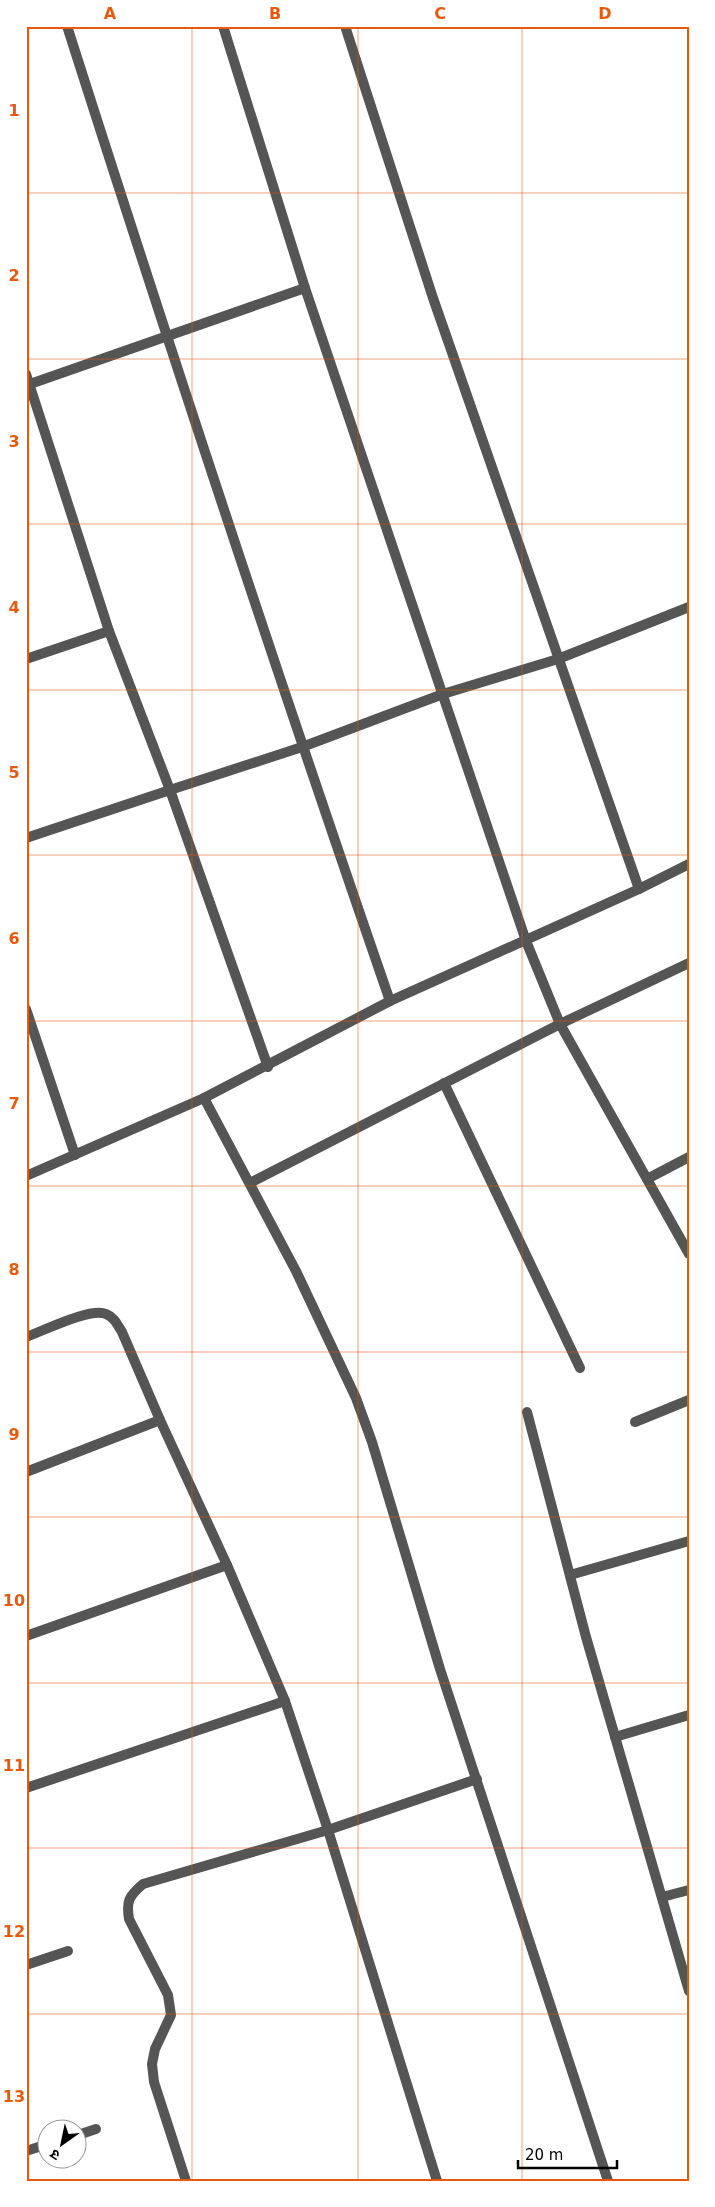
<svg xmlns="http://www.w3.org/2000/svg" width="715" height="2207" font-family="'DejaVu Sans','Noto Sans Devanagari',sans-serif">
	<rect width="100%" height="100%" fill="#fff"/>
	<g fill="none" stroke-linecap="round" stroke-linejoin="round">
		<!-- minor -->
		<g stroke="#555" stroke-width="10">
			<path d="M 67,26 C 171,352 278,677 390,1001"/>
			<polyline points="223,26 305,288 526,941 560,1024 689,1254"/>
			<polyline points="26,374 109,631 170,790 302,747 443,694 558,659 689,607"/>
			<polyline points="30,384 305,288"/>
			<polyline points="26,659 109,631"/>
			<polyline points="26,838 170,790 268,1067"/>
			<polyline points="639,889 689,864"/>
			<polyline points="26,1009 75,1155"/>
			<polyline points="444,1083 580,1368"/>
			<polyline points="204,1098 296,1271 356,1398 372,1442 440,1669 608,2181"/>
			<polyline points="26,1176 204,1098 390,1001 639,889 433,298 345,26"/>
			<polyline points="647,1179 689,1157"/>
			<polyline points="250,1183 560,1024 689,963"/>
			<path d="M 26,1337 C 43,1331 91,1307 106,1314 C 114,1317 117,1324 122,1332 L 160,1420 L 227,1565 L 285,1701 L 328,1830 L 437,2181"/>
			<polyline points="527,1412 586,1637 689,1991"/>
			<polyline points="635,1422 689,1400"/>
			<polyline points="26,1472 160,1420"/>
			<polyline points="570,1575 689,1541"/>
			<polyline points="26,1636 227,1565"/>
			<polyline points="615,1737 689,1715"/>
			<polyline points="26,1788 285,1701"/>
			<polyline points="662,1897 689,1890"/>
			<polyline points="26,1965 68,1951"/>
			<polyline points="78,2135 96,2129"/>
			<polyline points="26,2151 48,2144"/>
			<path d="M 186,2181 L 154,2082 L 152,2064 L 155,2049 L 171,2015 L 168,1995 L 129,1919 C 126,1901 129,1896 143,1884 L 328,1830 L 477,1779"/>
		</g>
	</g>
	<!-- grid -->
	<path fill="none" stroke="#e8590c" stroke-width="1" stroke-opacity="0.55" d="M 192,26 L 192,2181M 358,26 L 358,2181M 522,26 L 522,2181M 26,193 L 689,193M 26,359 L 689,359M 26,524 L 689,524M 26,690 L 689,690M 26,855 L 689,855M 26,1021 L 689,1021M 26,1186 L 689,1186M 26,1352 L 689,1352M 26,1517 L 689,1517M 26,1683 L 689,1683M 26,1848 L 689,1848M 26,2014 L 689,2014"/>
	<!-- border -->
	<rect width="715" height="2207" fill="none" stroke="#ffffff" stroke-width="55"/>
	<!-- north arrow -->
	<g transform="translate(62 2144) rotate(213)"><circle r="24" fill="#ffffff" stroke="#999999"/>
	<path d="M0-4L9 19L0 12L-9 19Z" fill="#000000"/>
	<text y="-8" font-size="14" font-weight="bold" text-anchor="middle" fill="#000000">उ</text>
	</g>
	<!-- scale -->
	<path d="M518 2160v8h99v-8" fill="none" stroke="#000000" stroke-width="2.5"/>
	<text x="525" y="2160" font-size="15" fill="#000000" stroke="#ffffff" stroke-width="4" paint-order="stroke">20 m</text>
	<rect x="28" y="28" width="660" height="2152" fill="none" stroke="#e8590c" stroke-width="2"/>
	<g font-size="16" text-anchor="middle" font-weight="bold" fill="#e8590c">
		<text x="110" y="19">A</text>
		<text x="275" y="19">B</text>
		<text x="440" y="19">C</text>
		<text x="605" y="19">D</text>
		<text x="14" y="116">1</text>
		<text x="14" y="281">2</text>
		<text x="14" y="447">3</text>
		<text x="14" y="613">4</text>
		<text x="14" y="778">5</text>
		<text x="14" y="944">6</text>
		<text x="14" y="1109">7</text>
		<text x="14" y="1275">8</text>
		<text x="14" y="1440">9</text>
		<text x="14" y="1606">10</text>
		<text x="14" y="1771">11</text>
		<text x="14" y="1937">12</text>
		<text x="14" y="2102">13</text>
	</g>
</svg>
